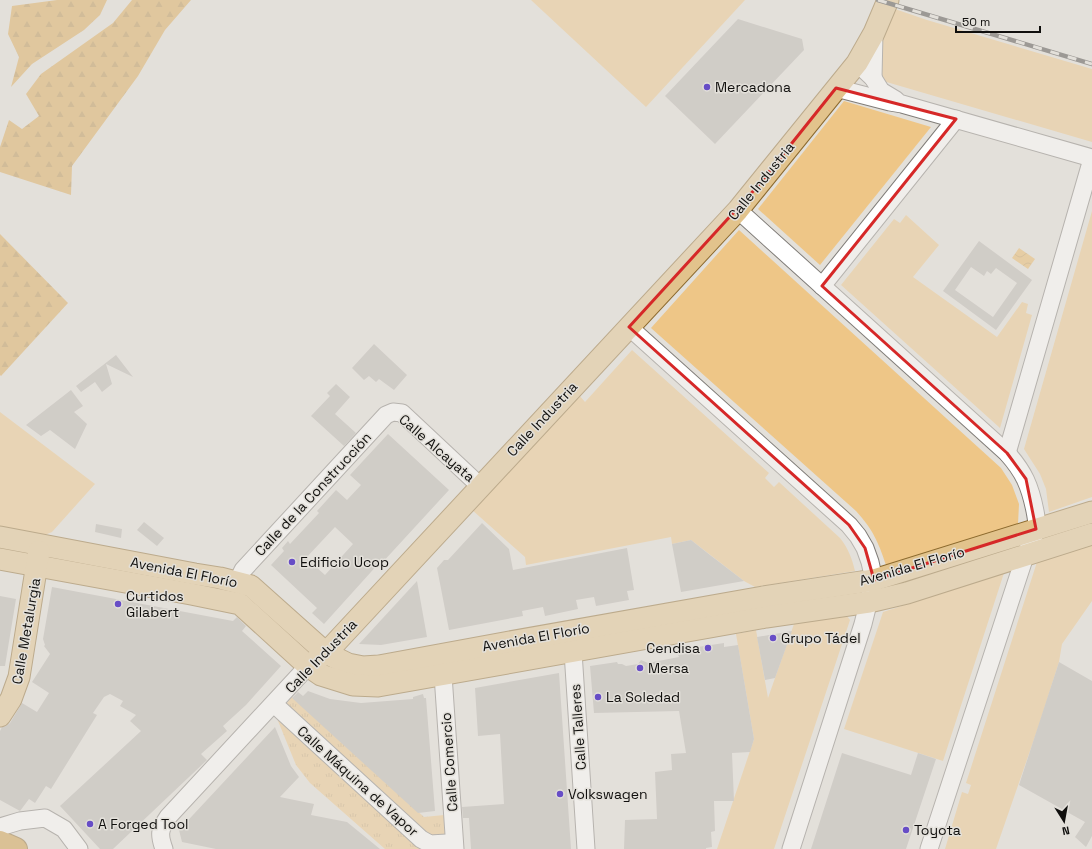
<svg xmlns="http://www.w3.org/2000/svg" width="1092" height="849" font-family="'Space Grotesk',sans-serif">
	<defs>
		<pattern id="forest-firs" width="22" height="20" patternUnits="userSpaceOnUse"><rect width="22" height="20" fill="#dba955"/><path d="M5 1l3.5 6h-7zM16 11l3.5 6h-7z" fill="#bb9049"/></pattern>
		<pattern id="park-tufts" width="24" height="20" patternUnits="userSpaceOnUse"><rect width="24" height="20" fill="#eec687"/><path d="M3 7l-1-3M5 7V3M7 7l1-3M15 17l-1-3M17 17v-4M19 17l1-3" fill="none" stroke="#cba973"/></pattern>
		<pattern id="water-waves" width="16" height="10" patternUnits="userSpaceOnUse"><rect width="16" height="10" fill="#e8b662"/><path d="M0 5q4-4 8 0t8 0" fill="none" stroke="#c69b54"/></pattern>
	</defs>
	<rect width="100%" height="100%" fill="#e3e0da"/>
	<!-- grass -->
	<g fill="#eec687">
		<polygon points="531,0 745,0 646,107"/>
		<polygon points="892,8 927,20 1092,69 1092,142 883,81 880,68 882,34"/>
		<polygon points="844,101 931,127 820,265 758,209"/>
		<polygon points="1092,211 1092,497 1049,512 1046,489 1040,474 1024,449"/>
		<polygon points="906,215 939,245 913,277 997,337 1022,302 1028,304 1026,313 1032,315 1000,428 841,285 894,219 900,223"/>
		<path d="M 739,230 L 1001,468 L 1012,485 L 1019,504 L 1018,524 L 886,565 C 878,541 873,530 856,511 L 651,328 Z"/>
		<path d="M 632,350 L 769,473 L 765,478 L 774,487 L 779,482 L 840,538 C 848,548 852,558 855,571 L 755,587 L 744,581 L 691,540 L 672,544 L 671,537 L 526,565 L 525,557 L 471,509 L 579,395 L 585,402 Z"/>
		<polygon points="0,412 95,484 52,532 45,535 0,526"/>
		<polygon points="1092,545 1092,601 1062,644 1059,662 1039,725 996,849 945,849 962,792 968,794 971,785 966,783 1037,562"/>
		<polygon points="1004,573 943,761 844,729 883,612"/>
		<polygon points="847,616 850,620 774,849 717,849 754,739 736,634 756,630 768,698 794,624"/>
	</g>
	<!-- forest -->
	<g fill="url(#forest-firs)">
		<polygon points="57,0 107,0 100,15 84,30 32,64 11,87 19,57 8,34 12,6"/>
		<polygon points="132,0 191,0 165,30 138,76 72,166 71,195 0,172 0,147 9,120 22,129 39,116 26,94 41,74 113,23"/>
		<polygon points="0,234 68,303 1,376 0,375"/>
	</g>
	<!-- park -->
	<polygon fill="url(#park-tufts)" points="292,697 424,817 444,815 446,849 385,849 310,783 296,765 276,716"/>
	<!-- water -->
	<polygon fill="url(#water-waves)" points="1019,248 1035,259 1028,269 1012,258"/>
	<!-- building -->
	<g fill="#b9b5b0" fill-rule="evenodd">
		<polygon points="738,19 802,39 804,50 715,144 665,96"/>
		<path d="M 979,241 L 1032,280 L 996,330 L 943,291 ZM 971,267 L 984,276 L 987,271 L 991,274 L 996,268 L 1017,283 L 993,317 L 955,290 Z"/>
		<polygon points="374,344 407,375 394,390 379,379 376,382 369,376 364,380 352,368"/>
		<polygon points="116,355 133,377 106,364 112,384 102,392 95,382 81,392 76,386"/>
		<polygon points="336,384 350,397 335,414 356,433 344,446 311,416 330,396 327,393"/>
		<polygon points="71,390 83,406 74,412 87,424 75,449 50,430 41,436 26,425"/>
		<path d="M 388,434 L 449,490 L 381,564 L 380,562 L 324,624 L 312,613 L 317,608 L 271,565 L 284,551 L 282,548 L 288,541 L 290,544 L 319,513 L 317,511 L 336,490 L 347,500 L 361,485 L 350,475 ZM 335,527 L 353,544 L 325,575 L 306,558 Z"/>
		<polygon points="144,522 164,538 157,546 137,530"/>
		<polygon points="482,523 509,549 513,570 627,548 634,590 627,591 629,600 596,606 594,597 576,600 578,609 545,616 543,607 522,611 523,616 449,630 437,568 444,560 448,560"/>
		<polygon points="96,524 122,529 121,538 95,532"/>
		<polygon points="691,540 710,555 744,581 681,592 672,544"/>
		<polygon points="417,581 427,637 381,645 359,644"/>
		<polygon points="52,587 233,621 237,617 246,626 242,631 281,666 246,705 223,726 227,731 201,754 207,760 113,849 100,849 60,806 141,731 130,721 136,715 120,706 123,701 110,694 104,697 93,713 97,715 51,789 46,786 35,803 29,799 20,811 0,800 0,731 2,727 6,726 10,723 22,703 37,712 49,693 32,682 50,654 44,646 45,645 43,639"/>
		<polygon points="0,596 16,599 5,666 0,666"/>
		<polygon points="792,631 775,678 765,680 757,637"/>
		<polygon points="724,643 724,647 738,645 754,739 750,752 732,753 734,801 714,801 715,831 711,832 712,847 706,848 706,849 624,849 625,820 657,819 655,772 672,770 671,754 686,753 679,711 594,713 590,666 617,662 618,664 622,664 626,666 638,664 641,660 648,663 679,657 678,655 692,652 691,648"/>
		<polygon points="1059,662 1092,681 1092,836 1086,847 1075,837 1085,822 1019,785"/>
		<polygon points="559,673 571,849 471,849 469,818 463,818 462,807 504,804 500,734 478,736 475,688"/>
		<polygon points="308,691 330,699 361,703 413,699 413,697 423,694 424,698 426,698 435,811 418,813 292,698 298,692 303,696"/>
		<polygon points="275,727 291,766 299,777 280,797 314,804 311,815 347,822 380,849 216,849 182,842 179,830"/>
		<polygon points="842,753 911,775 918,753 936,759 906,849 811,849"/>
	</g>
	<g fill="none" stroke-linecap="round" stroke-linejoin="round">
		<defs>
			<g id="minor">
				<polyline points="857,63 873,78 881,91 896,100"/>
				<polyline points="873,78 874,33"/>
				<polyline points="836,88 890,102 902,104 1092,158"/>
				<path d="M 738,210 L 1007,453 C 1024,472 1030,486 1035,511 C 1036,517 1038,524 1036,530 C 1034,539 1028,548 1025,556 L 929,849"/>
				<polyline points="822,286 956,119"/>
				<polyline points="629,327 849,525 858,536 865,548 870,562 874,580 863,624 791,849"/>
				<polyline points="1007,453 1092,159"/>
				<polyline points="237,582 243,570 386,415 393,412 402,413 480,486"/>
				<polyline points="573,652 586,849"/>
				<polyline points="443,675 455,849"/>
				<polyline points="274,704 421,839 430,844 447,843"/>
				<polyline points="0,827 20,821 45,818 64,829 79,849"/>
				<path d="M 164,849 C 159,835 159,830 168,817 L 308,666"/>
			</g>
			<g id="major">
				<polyline points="0,537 195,574 220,578 251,586 326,653 348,664 363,667 379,666 504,643 763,597 874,580 1092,512"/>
				<polyline points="0,559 191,594 240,604 308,666 321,675 353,685 378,686 766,617 869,602 907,593 1092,534"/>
				<polyline points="315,661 326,653 738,210 857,63 874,33 888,0"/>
				<polyline points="0,716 11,699 19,677 39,551"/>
			</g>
			<polyline id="highway" points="0,842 16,849"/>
		</defs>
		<!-- minor casing -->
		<use href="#minor" stroke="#807d79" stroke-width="19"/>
		<!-- major casing -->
		<use href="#major" stroke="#8c6a2e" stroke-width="23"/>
		<!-- highway casing -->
		<use href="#highway" stroke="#8c6a2e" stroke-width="24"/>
		<!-- minor -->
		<use href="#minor" stroke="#fff" stroke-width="17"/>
		<!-- major -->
		<use href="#major" stroke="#e2c38c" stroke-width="21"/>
		<!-- highway -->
		<use href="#highway" stroke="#cf9b40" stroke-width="22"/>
		<defs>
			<polyline id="rail" points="878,0 1092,64"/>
		</defs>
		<!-- rail casing -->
		<use href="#rail" stroke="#454340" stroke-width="4.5"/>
		<!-- rail -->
		<use href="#rail" stroke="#e3e0da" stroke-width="3" stroke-dasharray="9" stroke-linecap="butt"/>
	</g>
	<!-- marked area -->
	<path d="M0 0H1092V849H0ZM 836,88 L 956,119 L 822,286 L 1007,453 L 1026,479 L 1036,529 L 874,580 L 865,548 L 849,525 L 629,327 L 756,188 Z" fill="#e3e0da" fill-opacity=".55" fill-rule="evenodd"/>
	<path fill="none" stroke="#d62828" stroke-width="3" stroke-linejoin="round" d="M 836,88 L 956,119 L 822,286 L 1007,453 L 1026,479 L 1036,529 L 874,580 L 865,548 L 849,525 L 629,327 L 756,188 Z"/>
	<!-- markers -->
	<g fill="#674dc6" stroke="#e3e0da" stroke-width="1.5">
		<circle cx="707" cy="87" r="4"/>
		<circle cx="292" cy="562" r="4"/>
		<circle cx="118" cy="604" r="4"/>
		<circle cx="773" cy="638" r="4"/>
		<circle cx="708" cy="648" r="4"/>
		<circle cx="640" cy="668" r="4"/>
		<circle cx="598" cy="697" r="4"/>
		<circle cx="560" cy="794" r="4"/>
		<circle cx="90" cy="824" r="4"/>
		<circle cx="906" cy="830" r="4"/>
	</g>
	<g text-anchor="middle" stroke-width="3" stroke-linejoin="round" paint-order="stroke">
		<!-- poi labels -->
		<g font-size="14" fill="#100f0d" stroke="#e3e0da" text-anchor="start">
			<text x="715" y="92">Mercadona</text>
			<text x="300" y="567">Edificio Ucop</text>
			<text x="126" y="601">Curtidos<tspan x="126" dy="16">Gilabert</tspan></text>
			<text x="781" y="643">Grupo Tádel</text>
			<text x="700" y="653" text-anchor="end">Cendisa</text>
			<text x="648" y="673">Mersa</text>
			<text x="606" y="702">La Soledad</text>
			<text x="568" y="799">Volkswagen</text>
			<text x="98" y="829">A Forged Tool</text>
			<text x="914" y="835">Toyota</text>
		</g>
		<!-- street labels -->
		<g font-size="14" fill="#100f0d" stroke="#e3e0da">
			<text transform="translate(761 181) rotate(-51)" y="5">Calle Industria</text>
			<text transform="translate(542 419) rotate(-47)" y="5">Calle Industria</text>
			<text transform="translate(437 448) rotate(41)" y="5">Calle Alcayata</text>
			<text transform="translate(313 494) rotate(-47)" y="5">Calle de la Construcción</text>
			<text transform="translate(912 566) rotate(-16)" y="5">Avenida El Florío</text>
			<text transform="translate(184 572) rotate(11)" y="5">Avenida El Florío</text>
			<text transform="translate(26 631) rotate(-80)" y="5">Calle Metalurgia</text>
			<text transform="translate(536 637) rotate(-10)" y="5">Avenida El Florío</text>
			<text transform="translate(321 656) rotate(-46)" y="5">Calle Industria</text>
			<text transform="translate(578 727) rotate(-94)" y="5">Calle Talleres</text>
			<text transform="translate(449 762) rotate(-94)" y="5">Calle Comercio</text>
			<text transform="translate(358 781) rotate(42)" y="5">Calle Máquina de Vapor</text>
		</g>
	</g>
	<!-- north arrow -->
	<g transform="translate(1064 821) rotate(169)" stroke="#e3e0da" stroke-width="3" paint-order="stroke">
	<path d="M0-3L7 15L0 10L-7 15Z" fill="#100f0d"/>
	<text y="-6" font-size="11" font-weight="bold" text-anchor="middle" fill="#100f0d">N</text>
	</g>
	<!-- scale -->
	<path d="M956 26v6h84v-6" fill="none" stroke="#100f0d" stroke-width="2"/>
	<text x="962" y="26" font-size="12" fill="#100f0d" stroke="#e3e0da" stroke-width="3" paint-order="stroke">50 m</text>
</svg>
